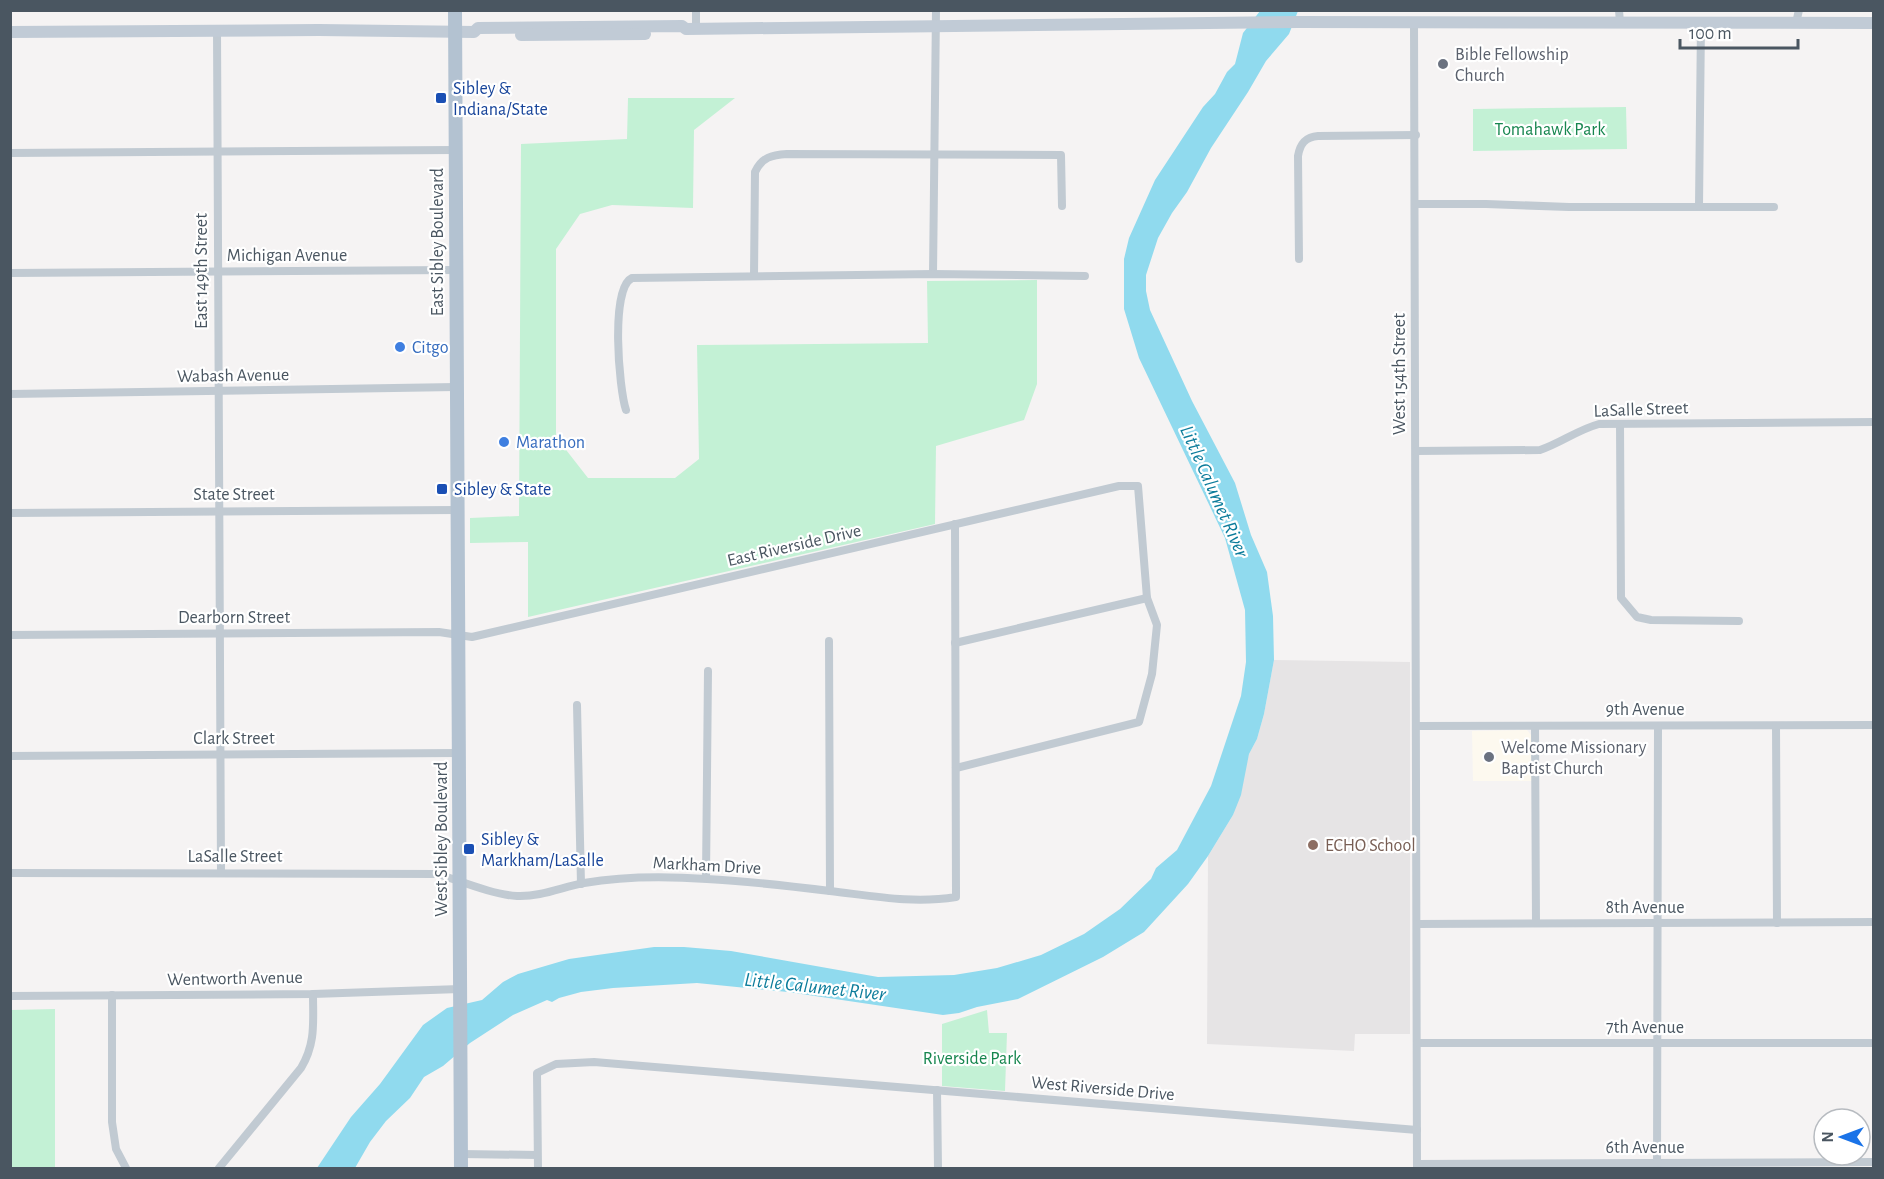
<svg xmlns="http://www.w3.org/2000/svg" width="1884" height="1179" font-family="'Alegreya Sans',sans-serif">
	<rect width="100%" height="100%" fill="#f5f3f3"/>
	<!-- commercial -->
	<polygon fill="#fdf9ef" points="1527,730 1531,735 1532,781 1473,781 1472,731"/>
	<!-- education -->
	<polygon fill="#e6e4e5" points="1274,660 1410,662 1410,1034 1355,1034 1354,1051 1207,1044 1208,856 1233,815 1249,754 1257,739 1264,714"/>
	<!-- green -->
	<g fill="#c3f1d5">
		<polygon points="628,98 735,98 694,130 693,208 612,205 580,214 556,249 556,437 588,478 675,478 699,459 697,345 928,343 927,281 1037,280 1037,384 1024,420 936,446 935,524 528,617 528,542 470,543 470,518 519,516 521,144 627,139"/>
		<polygon points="1626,107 1627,149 1473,151 1473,109"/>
		<polygon points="55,1009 55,1168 11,1168 11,1010"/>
		<polygon points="987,1010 989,1033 1007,1033 1005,1091 942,1086 942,1024"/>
	</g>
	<!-- water -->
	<polygon fill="#90daee" points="1260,11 1298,11 1289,34 1266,61 1248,92 1211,148 1187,192 1172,213 1158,238 1146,275 1146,291 1150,310 1192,401 1235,483 1251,535 1267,572 1273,616 1274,660 1264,714 1257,739 1249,754 1241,795 1233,815 1208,856 1188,884 1144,932 1103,957 1018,999 977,1007 959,1013 943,1015 788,992 697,983 613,988 581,992 559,998 552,1002 547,1000 513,1015 470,1043 443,1066 424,1077 410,1098 386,1121 370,1142 355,1168 317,1168 351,1117 380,1084 423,1025 447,1008 482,1000 503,982 518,974 569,959 654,947 684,947 731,951 878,977 954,975 997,968 1041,955 1084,934 1120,909 1151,879 1156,868 1177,850 1211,786 1241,696 1246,662 1245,610 1225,538 1139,358 1124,309 1124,259 1129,238 1155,180 1203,107 1215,94 1227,72 1235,64 1243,33"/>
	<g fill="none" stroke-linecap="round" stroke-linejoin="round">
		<!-- street -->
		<g stroke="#c1cad2" stroke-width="8">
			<polyline points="1619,10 1620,23"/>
			<polyline points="1414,23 1417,1168"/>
			<polyline points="1796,23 1799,10"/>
			<polyline points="696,29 696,10"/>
			<polyline points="217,30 221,872"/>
			<polyline points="10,153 455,150"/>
			<polyline points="1416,204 1486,204 1569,207 1774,207"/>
			<polyline points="1699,206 1701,23"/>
			<path d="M 1299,259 L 1298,156 C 1300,144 1305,137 1318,136 L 1416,135"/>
			<polyline points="10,273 456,270"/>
			<polyline points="933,274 936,10"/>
			<path d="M 754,276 L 755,172 C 762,157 772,155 787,154 L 1061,155 L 1062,206"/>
			<polyline points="10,394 456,387"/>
			<path d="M 626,410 C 619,389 610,288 632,278 L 933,274 L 1085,276"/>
			<polyline points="1620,424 1621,598 1637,617 1651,620 1739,621"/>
			<path d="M 1416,451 L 1540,450 C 1561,443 1577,430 1599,424 L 1874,422"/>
			<polyline points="10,513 457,510"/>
			<polyline points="10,635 439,632 472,637 1119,486 1138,486 1147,598 1157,625 1152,674 1139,722 956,768"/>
			<polyline points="829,641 830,891"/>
			<polyline points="955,643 1147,598"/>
			<polyline points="577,705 581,884"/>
			<polyline points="1416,726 1874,725"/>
			<polyline points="1535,726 1536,923"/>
			<polyline points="1776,726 1777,923"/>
			<polyline points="10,756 459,753"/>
			<path d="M 10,873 L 438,874 C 460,881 494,895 517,896 C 541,897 562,887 584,883 C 624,876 666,876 707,879 C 748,881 789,886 830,891 C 873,896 913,904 956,897 L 955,524"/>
			<polyline points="706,878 708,671"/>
			<polyline points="1417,924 1874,922"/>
			<polyline points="112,995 112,1122 116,1149 126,1168"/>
			<polyline points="10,996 313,994 460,989"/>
			<polyline points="1417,1043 1874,1043"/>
			<polyline points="937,1090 938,1168"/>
			<polyline points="461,1154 537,1155"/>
			<polyline points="1417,1164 1874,1162"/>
			<path d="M 219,1168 L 301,1068 C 316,1043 313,1022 313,994"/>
			<polyline points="538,1168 537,1073 556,1064 594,1062 1417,1130"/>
			<polyline points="1657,1168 1658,726"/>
		</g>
		<!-- secondary -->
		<g stroke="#c1cbd6" stroke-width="12">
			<polyline points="10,32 319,30 474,32 478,28 682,26 686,29 1299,22 1874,23"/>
			<polyline points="521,35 645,34"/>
		</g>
		<!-- primary -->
		<polyline stroke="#b3c2d1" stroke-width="14" points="455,10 461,1168"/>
	</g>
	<!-- markers -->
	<g fill="#6b7280" stroke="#fff" stroke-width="2">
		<circle cx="1443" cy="64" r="6"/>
		<circle cx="1489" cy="757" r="6"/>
	</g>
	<g fill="#1a4fb4" stroke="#fff" stroke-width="2">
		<rect x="435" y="92" width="12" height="12" rx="3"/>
		<rect x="436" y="483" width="12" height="12" rx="3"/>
		<rect x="463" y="843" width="12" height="12" rx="3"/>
	</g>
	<g fill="#3f7fe0" stroke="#fff" stroke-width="2">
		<circle cx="400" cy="347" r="6"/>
		<circle cx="504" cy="442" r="6"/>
	</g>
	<circle fill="#8d6e63" stroke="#fff" stroke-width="2" cx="1313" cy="845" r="6"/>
	<g text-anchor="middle" stroke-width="4.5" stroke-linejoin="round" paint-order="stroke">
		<!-- worship labels -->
		<g font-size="18" fill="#5b616d" stroke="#fff" text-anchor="start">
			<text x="1455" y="60">Bible Fellowship<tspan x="1455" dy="21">Church</tspan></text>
			<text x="1501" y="753">Welcome Missionary<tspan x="1501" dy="21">Baptist Church</tspan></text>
		</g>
		<!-- transit labels -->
		<g font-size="18" fill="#164399" stroke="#fff" text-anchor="start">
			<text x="453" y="94">Sibley &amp;<tspan x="453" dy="21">Indiana/State</tspan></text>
			<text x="454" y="495">Sibley &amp; State</text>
			<text x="481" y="845">Sibley &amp;<tspan x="481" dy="21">Markham/LaSalle</tspan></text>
		</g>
		<!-- park labels -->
		<g font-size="18" fill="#17864f" stroke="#fff">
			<text x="1550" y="135">Tomahawk Park</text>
			<text x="972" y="1064">Riverside Park</text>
		</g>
		<!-- street labels -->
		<g font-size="18" fill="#4a5661" stroke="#fff">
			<text transform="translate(437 242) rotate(-90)" y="6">East Sibley Boulevard</text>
			<text x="287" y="261">Michigan Avenue</text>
			<text transform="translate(201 271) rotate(-90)" y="6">East 149th Street</text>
			<text transform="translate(1399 374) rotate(-90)" y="6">West 154th Street</text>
			<text transform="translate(233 375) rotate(-1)" y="6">Wabash Avenue</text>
			<text transform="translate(1641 409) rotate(-2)" y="6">LaSalle Street</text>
			<text x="234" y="500">State Street</text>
			<text transform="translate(794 545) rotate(-13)" y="6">East Riverside Drive</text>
			<text x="234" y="623">Dearborn Street</text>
			<text x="1645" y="715">9th Avenue</text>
			<text x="234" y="744">Clark Street</text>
			<text transform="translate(441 839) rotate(-90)" y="6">West Sibley Boulevard</text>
			<text x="235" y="862">LaSalle Street</text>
			<text transform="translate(707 865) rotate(3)" y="6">Markham Drive</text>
			<text x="1645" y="913">8th Avenue</text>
			<text transform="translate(235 978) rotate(-1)" y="6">Wentworth Avenue</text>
			<text x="1645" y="1033">7th Avenue</text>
			<text transform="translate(1103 1088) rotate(5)" y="6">West Riverside Drive</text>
			<text x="1645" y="1153">6th Avenue</text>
		</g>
		<!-- shop labels -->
		<g font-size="18" fill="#366cbe" stroke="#fff" text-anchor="start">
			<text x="412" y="353">Citgo</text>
			<text x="516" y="448">Marathon</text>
		</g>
		<!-- education labels -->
		<g font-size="18" fill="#785e54" stroke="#fff" text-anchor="start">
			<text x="1325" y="851">ECHO School</text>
		</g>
		<!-- water labels -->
		<g font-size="20" font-style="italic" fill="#0c7c9b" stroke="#fff">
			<text transform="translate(1215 491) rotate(66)" y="7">Little Calumet River</text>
			<text transform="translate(815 986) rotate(6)" y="7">Little Calumet River</text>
		</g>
	</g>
	<!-- border -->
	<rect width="1884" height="1179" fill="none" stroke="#4a5661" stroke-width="24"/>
	<!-- north arrow -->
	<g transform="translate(1842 1137) rotate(270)"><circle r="28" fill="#ffffff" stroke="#b7bbc0" stroke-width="1.5"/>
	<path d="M0-4.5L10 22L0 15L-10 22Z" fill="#1a73e8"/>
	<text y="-9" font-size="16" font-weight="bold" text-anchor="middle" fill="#4a5661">N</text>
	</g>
	<!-- scale -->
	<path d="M1680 39v9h118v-9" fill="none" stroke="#4a5661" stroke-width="3"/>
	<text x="1689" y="39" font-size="18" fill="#4a5661" stroke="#ffffff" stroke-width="4.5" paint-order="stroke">100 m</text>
</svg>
